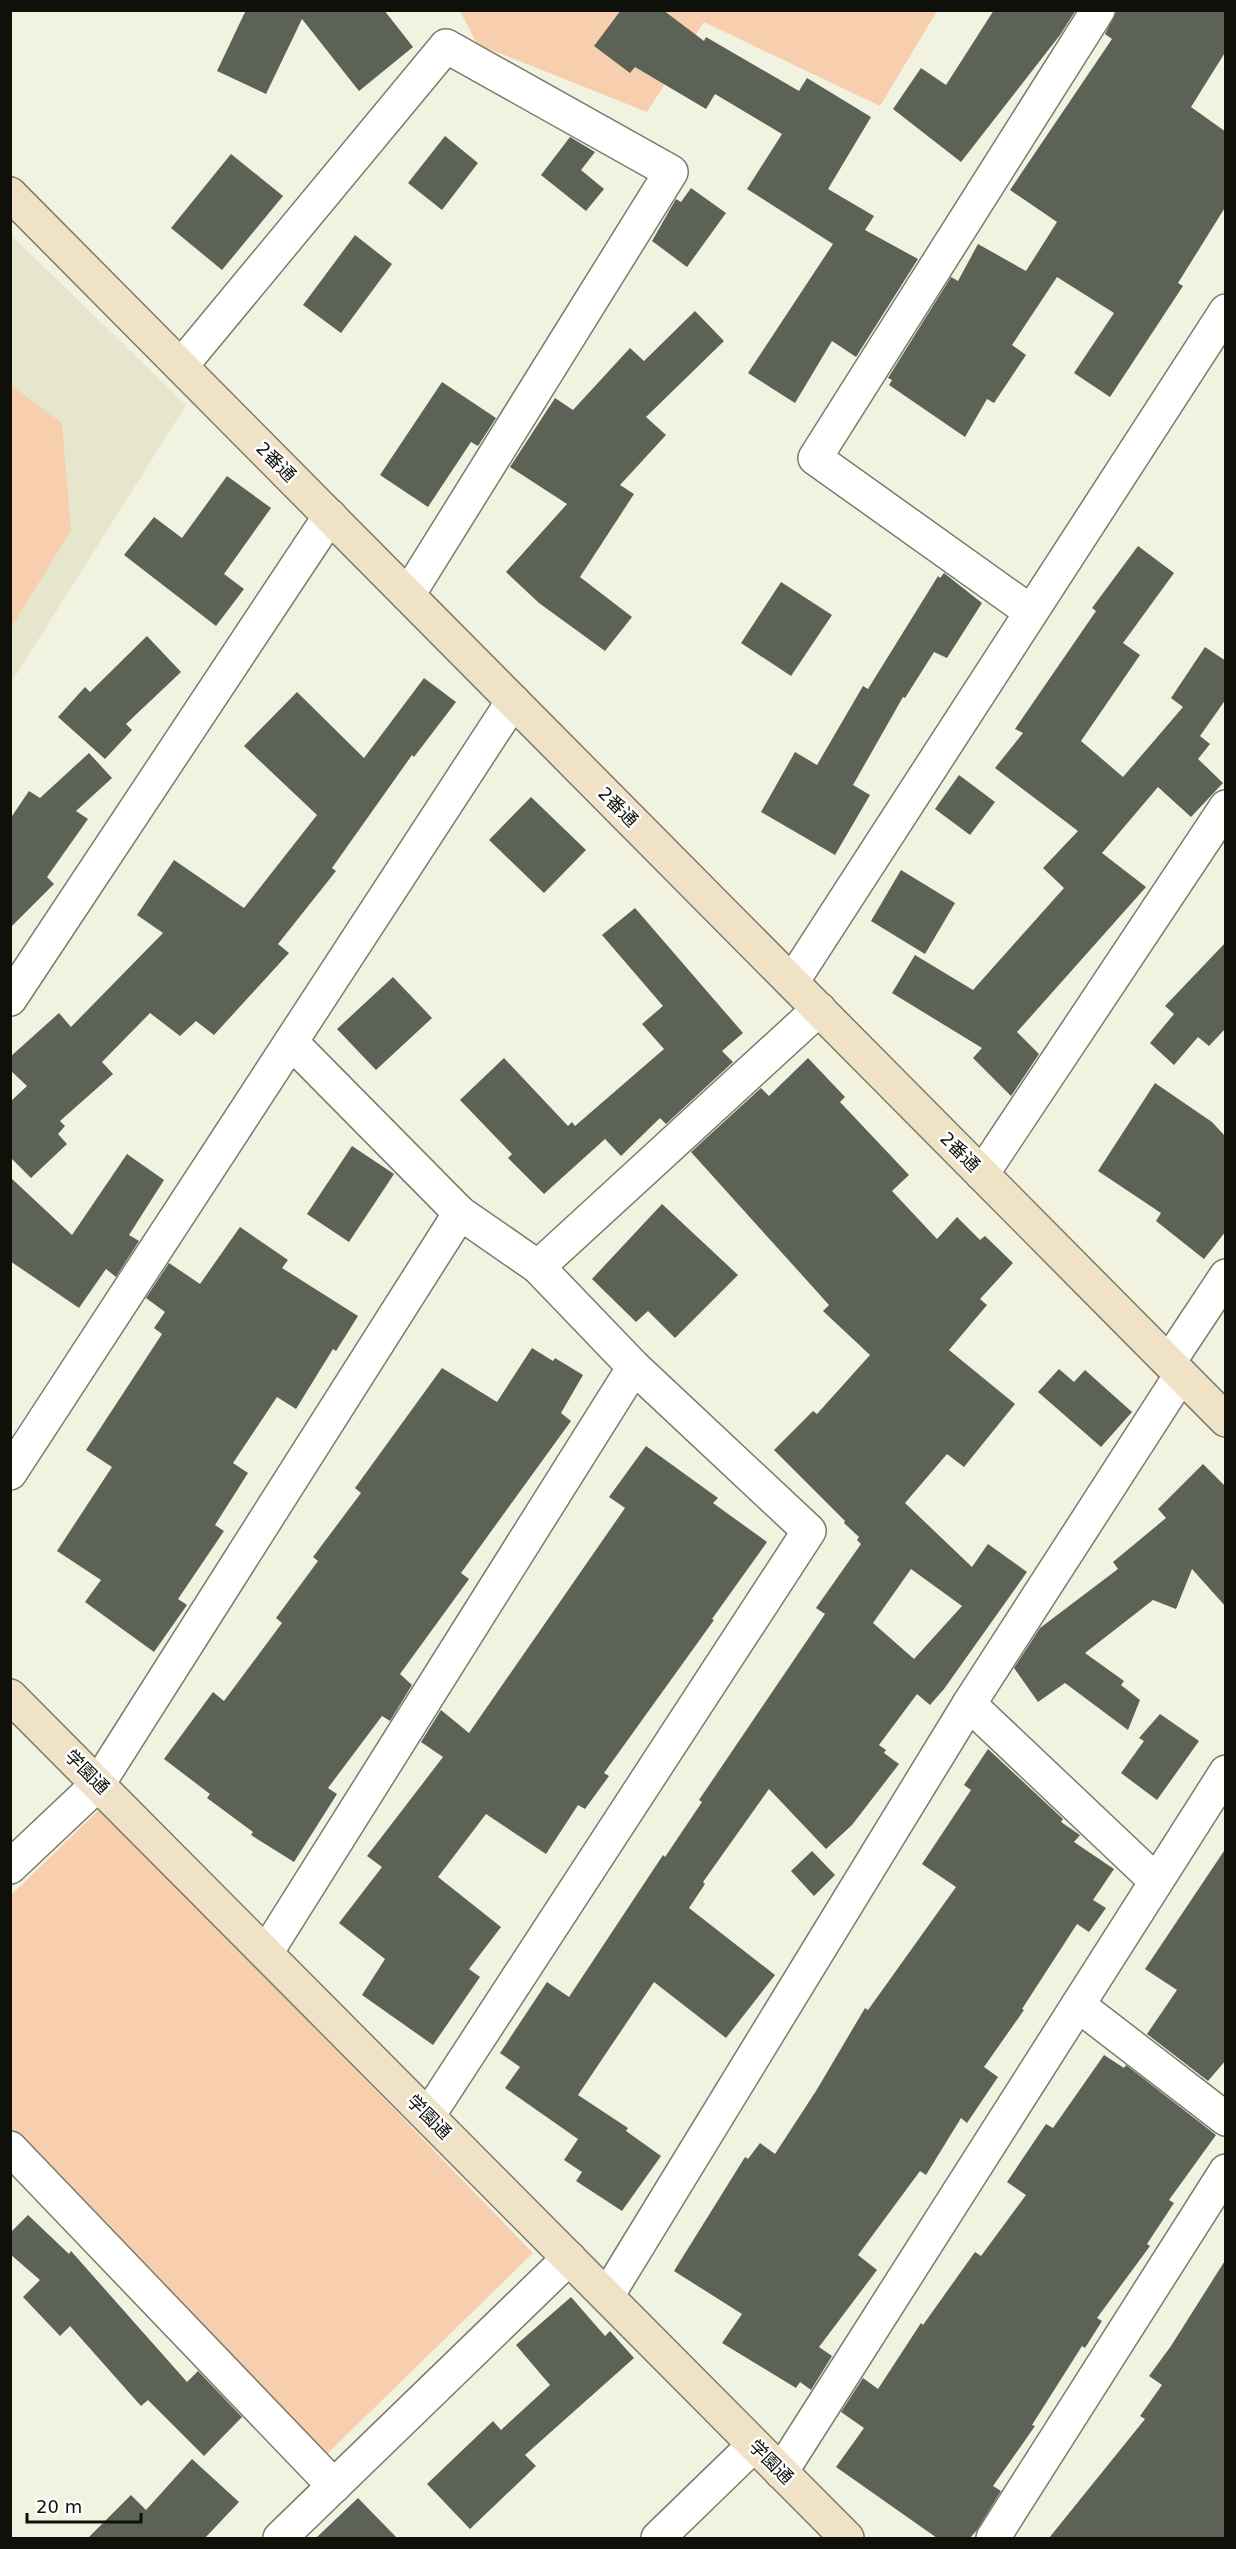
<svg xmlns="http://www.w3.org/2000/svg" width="1236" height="2549" font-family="'DejaVu Sans','Noto Sans JP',sans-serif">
	<rect width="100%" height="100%" fill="#f2f2e1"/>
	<!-- built -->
	<polygon fill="#e6e6cd" points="11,235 186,405 11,683"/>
	<!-- park -->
	<g fill="#f8cfae">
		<polygon points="460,11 937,11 880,106 704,22 647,112 477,44"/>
		<polygon points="11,385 62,423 71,530 11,628"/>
		<polygon points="102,1807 533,2253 326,2455 11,2129 11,1895"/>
	</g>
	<!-- building -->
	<g fill="#5c6356" fill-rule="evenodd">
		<polygon points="246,10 384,10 413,47 359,91 302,19 266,94 217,71"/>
		<polygon points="621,10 663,10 704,41 706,37 799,91 807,78 871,117 828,189 874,216 865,230 918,259 856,357 832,341 795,403 748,373 833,244 747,189 782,134 715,94 706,109 635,67 630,73 594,46"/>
		<polygon points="994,10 1076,10 1060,35 961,162 893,109 921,68 946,85"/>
		<polygon points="1117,10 1226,10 1226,51 1191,107 1226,132 1226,206 1178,283 1183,286 1110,397 1074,373 1114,313 1057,277 1012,345 1026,355 994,403 987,399 965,437 889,385 892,380 888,378 951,277 958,281 978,244 1026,271 1057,222 1010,190 1112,39 1105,34"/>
		<polygon points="445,136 478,163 442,210 408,183"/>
		<polygon points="570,137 595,152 581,170 604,189 586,211 541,175"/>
		<polygon points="231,154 283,196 222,270 171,228"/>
		<polygon points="691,188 726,213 687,267 652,241 676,199 681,202"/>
		<polygon points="355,235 392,264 341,333 303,305"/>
		<polygon points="695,311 724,341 646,417 666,435 620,485 634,494 580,577 632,617 605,651 539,603 506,572 567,504 510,467 555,398 573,410 630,348 644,361"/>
		<polygon points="442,382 496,418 478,446 471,442 428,507 380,475"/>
		<polygon points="227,476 271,508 224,574 244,589 216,626 124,555 154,517 182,538"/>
		<polygon points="1138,546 1174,573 1123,643 1140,655 1081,741 1123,777 1183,707 1171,698 1205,647 1226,661 1226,699 1200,736 1210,744 1198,759 1223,783 1191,817 1158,787 1102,853 1146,887 1017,1032 1039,1054 1011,1096 973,1058 982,1048 892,993 915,955 973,990 1064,888 1043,868 1078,831 995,768 1023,733 1015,729 1096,611 1092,608"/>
		<polygon points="944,573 982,603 947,658 934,652 905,698 903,697 853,785 870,795 835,855 761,812 795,752 817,765 863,686 868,689 938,576 940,578"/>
		<polygon points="781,582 832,615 791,676 741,643"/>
		<polygon points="147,636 181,672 126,724 132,730 105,759 58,717 85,687 90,692"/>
		<polygon points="424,678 456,702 414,757 412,755 332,868 336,871 278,944 289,953 214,1035 196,1021 180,1036 150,1013 102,1062 113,1074 60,1121 65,1126 58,1134 67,1144 31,1178 10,1157 10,1102 27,1086 10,1070 10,1057 59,1013 71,1027 163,933 137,915 174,860 244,908 317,815 244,746 297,692 364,758"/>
		<polygon points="89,753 112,778 76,811 88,819 47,877 54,884 10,928 10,819 29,791 40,798"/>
		<polygon points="959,775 995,802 970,835 935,809"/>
		<polygon points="531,797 586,850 544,893 489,840"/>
		<polygon points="901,870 955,903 925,954 871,921"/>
		<polygon points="635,908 743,1033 722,1051 733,1062 666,1124 660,1118 621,1156 605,1139 544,1194 508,1158 512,1154 460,1100 504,1058 568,1126 572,1122 575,1126 664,1049 642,1024 663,1006 602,935"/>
		<polygon points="1226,942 1226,1028 1209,1046 1198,1037 1174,1065 1150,1043 1174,1014 1165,1006"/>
		<polygon points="393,977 432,1018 376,1070 337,1029"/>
		<path d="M 808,1058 L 845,1097 L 840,1102 L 909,1175 L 892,1191 L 937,1239 L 957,1217 L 980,1240 L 985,1236 L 1013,1263 L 980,1299 L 987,1305 L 949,1350 L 1015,1404 L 964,1467 L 947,1454 L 905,1503 L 972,1567 L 988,1544 L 1027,1572 L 944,1689 L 930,1705 L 917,1694 L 879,1745 L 886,1750 L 884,1753 L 899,1764 L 852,1825 L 826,1849 L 769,1789 L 703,1882 L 705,1884 L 689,1908 L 775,1975 L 726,2038 L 654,1982 L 578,2095 L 628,2128 L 626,2131 L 661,2156 L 622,2211 L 576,2181 L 582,2172 L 564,2160 L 578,2139 L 505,2088 L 520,2067 L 500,2053 L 547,1982 L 569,1997 L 663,1855 L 665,1857 L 702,1802 L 699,1800 L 825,1614 L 816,1608 L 861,1544 L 857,1540 L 859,1537 L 844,1523 L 845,1521 L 774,1450 L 813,1411 L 817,1414 L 870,1355 L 823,1311 L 829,1305 L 691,1152 L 761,1088 L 769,1096 ZM 911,1569 L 962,1606 L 914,1659 L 873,1623 Z"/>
		<polygon points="1155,1083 1212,1122 1226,1137 1226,1231 1204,1259 1156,1221 1161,1213 1098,1171"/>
		<polygon points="352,1146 394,1174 349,1242 307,1214"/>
		<polygon points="127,1154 164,1180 129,1235 139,1241 116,1277 106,1269 79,1308 10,1261 10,1177 72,1235"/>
		<polygon points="662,1204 738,1275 675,1338 648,1311 636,1322 592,1279"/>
		<polygon points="240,1227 288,1260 282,1268 358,1316 336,1351 333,1349 296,1409 277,1397 233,1463 248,1473 215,1525 224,1531 178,1599 187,1605 154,1652 85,1602 101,1580 57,1551 112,1467 86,1450 162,1334 154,1328 165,1312 146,1298 169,1263 200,1284"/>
		<polygon points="532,1348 553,1361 555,1358 583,1375 561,1413 571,1421 461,1573 469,1579 400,1674 412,1685 390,1721 382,1716 328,1788 337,1794 294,1862 251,1835 253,1832 207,1798 210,1794 164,1759 213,1692 224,1701 282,1623 276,1618 318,1561 313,1557 361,1493 355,1488 442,1368 497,1402"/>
		<polygon points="1059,1369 1074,1382 1085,1370 1132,1412 1101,1447 1038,1392"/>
		<polygon points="646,1446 718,1498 713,1503 767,1542 712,1619 714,1620 604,1773 609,1776 585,1809 578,1805 546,1854 486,1814 438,1877 501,1927 469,1969 480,1977 433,2045 362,1995 385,1959 339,1923 382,1867 367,1856 443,1757 421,1742 441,1710 469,1733 625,1508 609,1497"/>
		<polygon points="1203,1464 1226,1487 1226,1607 1192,1569 1176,1609 1153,1600 1085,1653 1124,1681 1121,1685 1140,1700 1128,1730 1065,1683 1038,1702 1014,1668 1040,1628 1118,1569 1113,1562 1166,1518 1158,1509"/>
		<polygon points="1160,1714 1199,1741 1157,1800 1121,1773 1144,1741 1139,1738"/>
		<polygon points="988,1749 1063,1819 1061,1822 1080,1835 1074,1842 1114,1869 1093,1900 1106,1908 1089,1932 1077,1924 1022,2009 1024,2010 984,2067 998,2077 967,2123 961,2118 926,2175 920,2171 858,2255 877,2270 819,2347 832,2356 811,2390 800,2382 796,2388 722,2343 742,2314 674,2271 745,2157 748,2159 760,2143 775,2154 816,2091 865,2008 868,2010 956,1887 922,1864 971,1790 964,1785"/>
		<polygon points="1226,1848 1226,2060 1208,2081 1147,2034 1177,1990 1145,1969"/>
		<polygon points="812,1851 835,1875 814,1896 791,1871"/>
		<polygon points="1104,2055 1124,2068 1126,2065 1216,2135 1169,2200 1174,2203 1147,2244 1150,2246 1097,2318 1102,2321 1085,2348 1082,2346 1032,2425 1035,2426 993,2486 1001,2491 977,2530 970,2538 937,2538 836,2467 864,2428 841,2412 863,2378 878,2389 921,2323 923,2325 975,2252 981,2256 1026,2195 1007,2182 1046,2124 1053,2128"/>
		<polygon points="28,2215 69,2254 71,2251 187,2382 198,2371 242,2417 204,2456 148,2400 141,2406 70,2326 60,2336 23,2297 40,2280 10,2254 10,2233"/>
		<polygon points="1226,2259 1226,2538 1049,2538 1145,2419 1140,2416 1162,2385 1149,2376 1171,2346"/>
		<polygon points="571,2297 605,2336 610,2331 634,2358 525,2455 536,2466 470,2529 427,2484 493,2421 501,2430 550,2385 516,2345"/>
		<polygon points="192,2459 239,2502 205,2538 88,2538 131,2495 146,2510"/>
		<polygon points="358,2498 397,2538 316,2538"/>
	</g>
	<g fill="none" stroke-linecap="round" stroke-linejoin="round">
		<defs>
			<g id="street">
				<polyline points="181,366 446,46 671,172 408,595"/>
				<polyline points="1031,612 815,458 1098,10"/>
				<polyline points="792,982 1226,311"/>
				<polyline points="10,999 330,516"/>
				<polyline points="291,1042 460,1213 538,1267 634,1367 809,1531 428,2116"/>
				<polyline points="982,1174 1226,807"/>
				<polyline points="538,1267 819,1009"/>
				<polyline points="1169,1362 1226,1276"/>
				<polyline points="10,1473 513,701"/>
				<polyline points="969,1704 1156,1881"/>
				<polyline points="10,1867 98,1784 460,1213"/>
				<polyline points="266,1953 634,1367"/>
				<polyline points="1078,2005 1226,2119"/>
				<polyline points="10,2148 334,2486"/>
				<polyline points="607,2296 969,1704 1181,1375"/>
				<polyline points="781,2472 1226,1772"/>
				<polyline points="280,2538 569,2258"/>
				<polyline points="658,2538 754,2445"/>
				<polyline points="993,2538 1226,2171"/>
			</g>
			<g id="secondary">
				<polyline points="10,194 1226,1420"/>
				<polyline points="10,1696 847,2538"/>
			</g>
		</defs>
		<!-- street casing -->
		<use href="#street" stroke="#7b7b6b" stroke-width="36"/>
		<!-- secondary casing -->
		<use href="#secondary" stroke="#7b7b6b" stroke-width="36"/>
		<!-- street -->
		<use href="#street" stroke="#fff" stroke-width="33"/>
		<!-- secondary -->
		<use href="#secondary" stroke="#efe2c6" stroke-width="33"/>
	</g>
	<g text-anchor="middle" stroke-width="5" stroke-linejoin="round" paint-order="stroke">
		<!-- street labels -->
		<g font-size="18" fill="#10100a" stroke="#fff">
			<text transform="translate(276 462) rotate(45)" y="6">2番通</text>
			<text transform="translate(618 807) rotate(45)" y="6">2番通</text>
			<text transform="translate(960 1152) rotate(45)" y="6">2番通</text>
			<text transform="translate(87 1772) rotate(45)" y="6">学園通</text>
			<text transform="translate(429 2117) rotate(45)" y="6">学園通</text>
			<text transform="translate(771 2462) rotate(45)" y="6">学園通</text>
		</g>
	</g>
	<!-- border -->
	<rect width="1236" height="2549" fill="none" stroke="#10100a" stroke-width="24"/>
	<!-- scale -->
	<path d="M27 2513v9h114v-9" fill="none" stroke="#10100a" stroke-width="3"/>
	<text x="36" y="2513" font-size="18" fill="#10100a" stroke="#ffffff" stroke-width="4.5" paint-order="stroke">20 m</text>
</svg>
